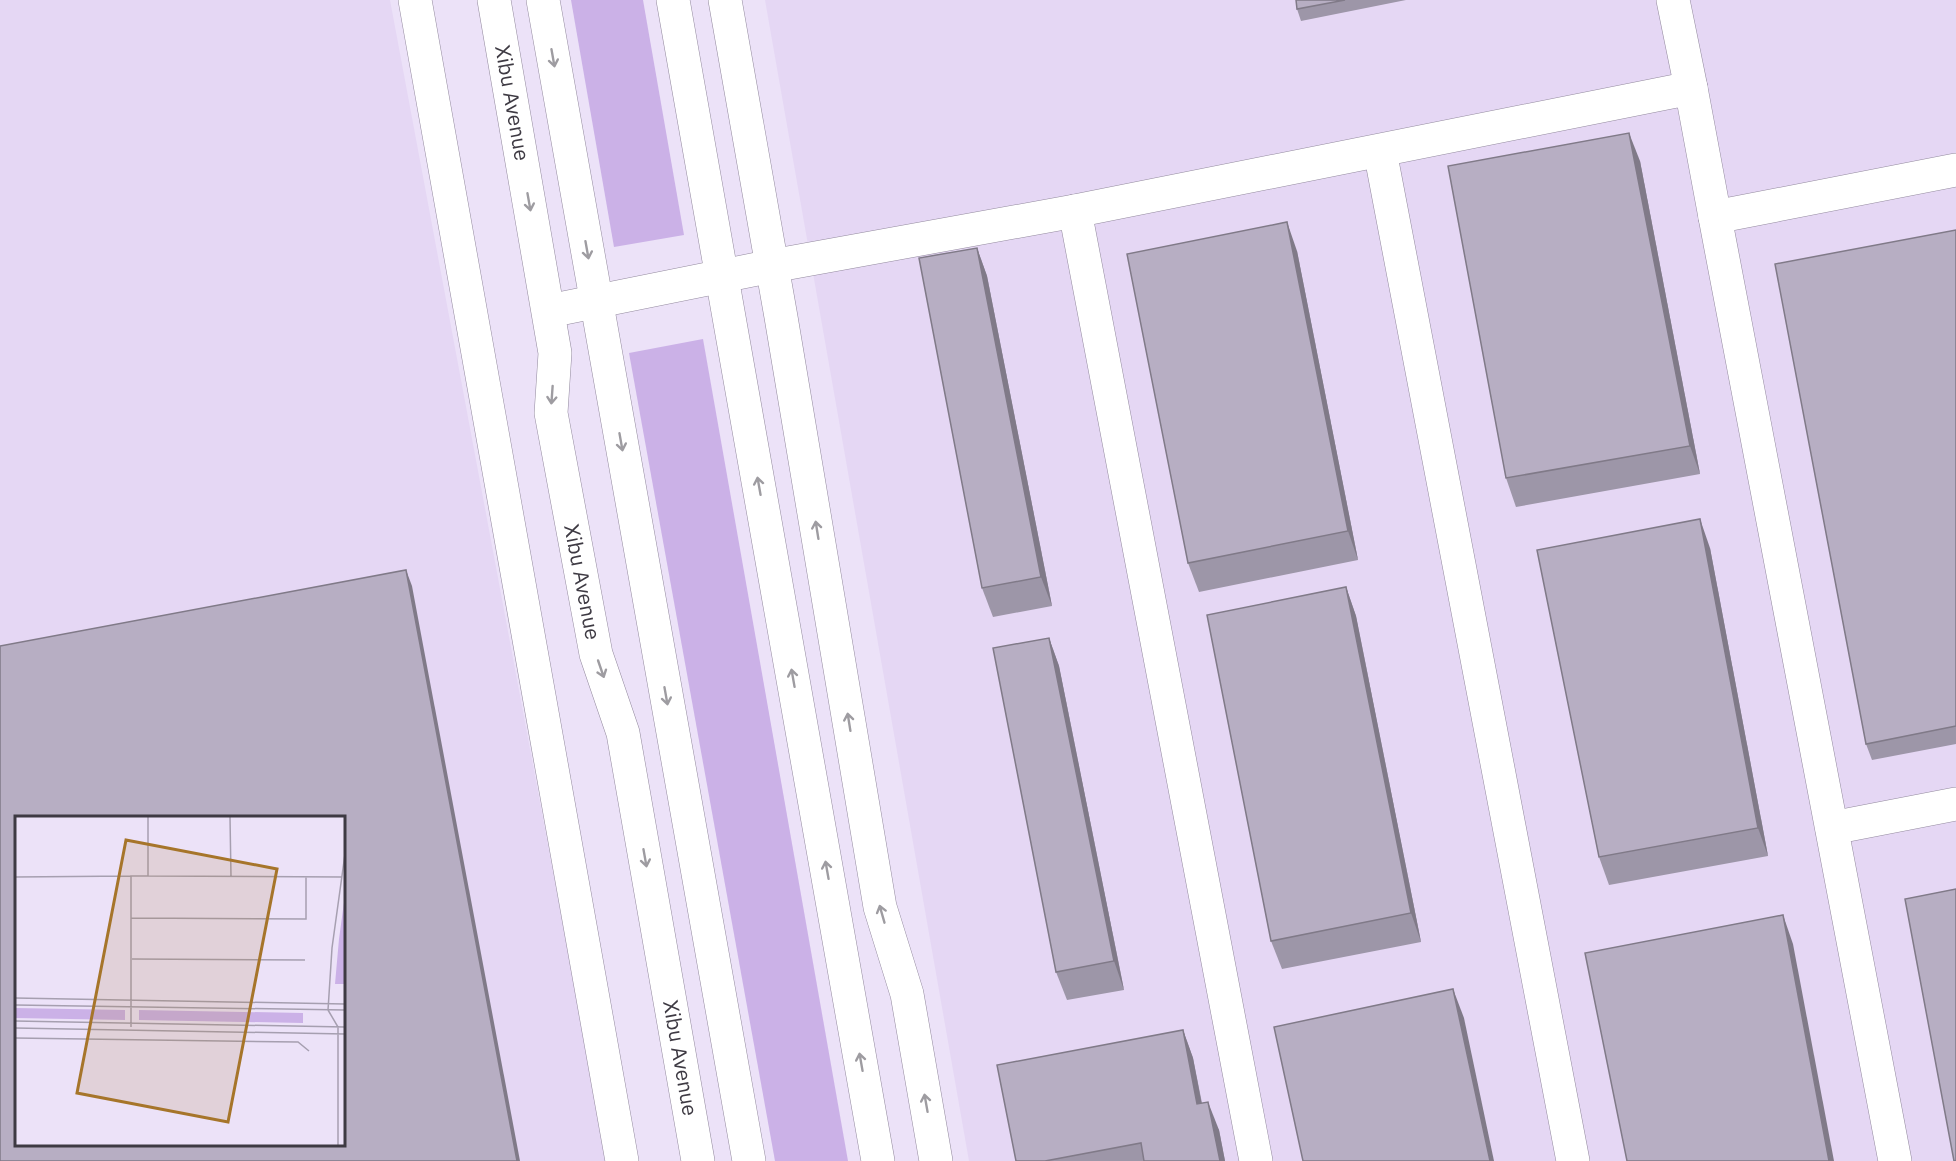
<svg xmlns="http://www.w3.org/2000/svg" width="1956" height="1161" font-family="'IBM Plex Sans',sans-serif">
	<rect width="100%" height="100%" fill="#ece2f8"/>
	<!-- built -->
	<g fill="#e5d7f4" fill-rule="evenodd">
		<path d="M 0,0 L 390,0 L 607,1161 L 0,1161 ZM 16,818 L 344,818 L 344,1144 L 16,1144 Z"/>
		<polygon points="765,0 1956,0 1956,1161 969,1161"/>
	</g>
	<!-- green -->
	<g fill="#cbb1e7">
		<polygon points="571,0 643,0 684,235 614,247"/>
		<polygon points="703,339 848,1161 775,1161 629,353"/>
	</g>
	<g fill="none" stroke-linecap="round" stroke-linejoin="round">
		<defs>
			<g id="minor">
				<polyline points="415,0 622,1161"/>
				<polyline points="494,0 555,353 551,413 596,654 623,733 698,1161"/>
				<polyline points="725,0 781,317 880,907 907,994 936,1161"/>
				<polyline points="1673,0 1691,88"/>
				<polyline points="1380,151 1573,1161"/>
				<polyline points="1075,211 1256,1161"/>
				<polyline points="1715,217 1895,1161"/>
				<polyline points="549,311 772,266 1075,211 1691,88 1715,217 1956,170"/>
				<polyline points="1832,828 1956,804"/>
			</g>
			<g id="major">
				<polyline points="543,0 749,1161"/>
				<polyline points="673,0 878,1161"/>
			</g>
		</defs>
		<!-- minor casing -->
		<use href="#minor" stroke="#938a9e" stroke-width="34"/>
		<!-- major casing -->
		<use href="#major" stroke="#938a9e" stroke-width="34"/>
		<!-- minor -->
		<use href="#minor" stroke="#fff" stroke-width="33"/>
		<!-- major -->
		<use href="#major" stroke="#fff" stroke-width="33"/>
	</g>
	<!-- wall -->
	<g fill="#9d96a8">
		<polygon points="1296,0 1406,0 1301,21 1297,9"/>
		<polygon points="1640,161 1700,474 1516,507 1506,478"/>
		<polygon points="1956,230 1956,744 1872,760 1866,744"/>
		<polygon points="977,248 987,276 1052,606 993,617 982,588"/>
		<polygon points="1297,251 1358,560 1199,592 1188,563"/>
		<polygon points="1710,548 1768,856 1609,885 1599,857"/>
		<polygon points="1346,587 1356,616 1421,942 1282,969 1271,941"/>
		<polygon points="1049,638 1059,666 1124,990 1067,1000 1056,972"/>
		<polygon points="1183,1030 1193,1058 1202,1103 1219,1130 1225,1161 1016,1161"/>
	</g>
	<!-- shaded-wall -->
	<g fill="#807a88">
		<polygon points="1629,133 1640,161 1700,474 1690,446"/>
		<polygon points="1287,222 1297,251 1358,560 1348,531"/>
		<polygon points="977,248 987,276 1052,606 1041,577"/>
		<polygon points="1700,519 1710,548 1768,856 1758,828"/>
		<polygon points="406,570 412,586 520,1161 517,1161"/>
		<polygon points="1346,587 1356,616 1421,942 1411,913"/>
		<polygon points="1049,638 1059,666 1124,990 1114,961"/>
		<polygon points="1783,915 1793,944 1834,1161 1829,1161"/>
		<polygon points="1453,989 1464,1018 1494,1161 1490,1161"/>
		<polygon points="1183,1030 1193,1058 1207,1132 1197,1104"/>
		<polygon points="1208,1102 1219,1130 1225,1161 1220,1161"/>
	</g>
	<!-- building -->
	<g fill="#b7aec3" stroke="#807a88" stroke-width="1.5" fill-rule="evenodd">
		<polygon points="1296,0 1345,0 1297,9"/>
		<polygon points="1629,133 1690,446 1506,478 1448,166"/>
		<polygon points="1287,222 1348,531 1188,563 1127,254"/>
		<polygon points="1956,230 1956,726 1866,744 1775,264"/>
		<polygon points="977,248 1041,577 982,588 919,258"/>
		<polygon points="1700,519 1758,828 1599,857 1537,550"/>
		<path d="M 406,570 L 517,1161 L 0,1161 L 0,646 ZM 16,818 L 344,818 L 344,1144 L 16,1144 Z"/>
		<polygon points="1346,587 1411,913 1271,941 1207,615"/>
		<polygon points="1049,638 1114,961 1056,972 993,648"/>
		<polygon points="1956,889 1956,1161 1954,1161 1905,899"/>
		<polygon points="1783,915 1829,1161 1627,1161 1585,953"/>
		<polygon points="1453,989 1490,1161 1303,1161 1274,1027"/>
		<polygon points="1183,1030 1197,1104 1208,1102 1220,1161 1144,1161 1141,1143 1045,1161 1016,1161 997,1065"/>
	</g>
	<!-- one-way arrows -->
	<defs><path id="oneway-shaft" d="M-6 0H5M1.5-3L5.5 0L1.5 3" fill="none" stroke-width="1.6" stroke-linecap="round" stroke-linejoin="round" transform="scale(1.5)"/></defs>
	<g stroke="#9e9ca1">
		<use href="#oneway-shaft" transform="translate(553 58) rotate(80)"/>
		<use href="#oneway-shaft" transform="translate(529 202) rotate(80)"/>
		<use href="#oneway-shaft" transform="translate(587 250) rotate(80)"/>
		<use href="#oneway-shaft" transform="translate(552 395) rotate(94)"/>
		<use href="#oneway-shaft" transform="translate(621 442) rotate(80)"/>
		<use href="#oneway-shaft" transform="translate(759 486) rotate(-100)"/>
		<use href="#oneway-shaft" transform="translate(817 530) rotate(-99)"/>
		<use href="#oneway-shaft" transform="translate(601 669) rotate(71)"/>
		<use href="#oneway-shaft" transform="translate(793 678) rotate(-100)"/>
		<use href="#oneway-shaft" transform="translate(666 696) rotate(80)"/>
		<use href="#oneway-shaft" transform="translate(849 722) rotate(-99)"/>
		<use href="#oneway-shaft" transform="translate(645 858) rotate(80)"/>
		<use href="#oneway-shaft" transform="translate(827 870) rotate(-100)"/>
		<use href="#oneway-shaft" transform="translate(882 914) rotate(-106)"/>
		<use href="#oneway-shaft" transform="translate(861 1062) rotate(-100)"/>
		<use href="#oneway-shaft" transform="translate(926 1103) rotate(-100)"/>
	</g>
	<g text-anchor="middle" stroke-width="4.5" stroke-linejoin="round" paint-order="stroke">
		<!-- street labels -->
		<g font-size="21" fill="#3e3a43" stroke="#fff">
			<text transform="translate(512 103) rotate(80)" y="7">Xibu Avenue</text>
			<text transform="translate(582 582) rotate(79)" y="7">Xibu Avenue</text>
			<text transform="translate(680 1058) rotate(80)" y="7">Xibu Avenue</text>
		</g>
	</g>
	<!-- overview -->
	<g transform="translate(15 816)">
		<rect width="330" height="330" fill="#ece2f8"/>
		<path d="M 330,79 L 330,168 L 320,168 L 324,123 ZM 0,192 L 110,194 L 110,204 L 0,202 ZM 124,194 L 288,197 L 288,207 L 124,204 Z" fill="#cbb1e7"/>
		<path fill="none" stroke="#a69fb0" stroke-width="1.5" d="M 215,1 L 216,61M 133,60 L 327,61M 0,61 L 116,60M 116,102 L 291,103 L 291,61M 117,143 L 290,144M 0,182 L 330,188M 0,189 L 330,194M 313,194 L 323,211 L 323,329M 313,194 L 317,132 L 330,38M 0,205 L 330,211M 116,211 L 116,60 L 133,60 L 133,1M 0,212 L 330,218M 0,222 L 283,226 L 294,235"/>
		<path fill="#a6752a" fill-opacity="0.15" stroke="#a6752a" stroke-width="3" d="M 111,24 L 262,53 L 213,306 L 62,277 Z"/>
		<rect width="330" height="330" fill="none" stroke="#3e3a43" stroke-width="3"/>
	</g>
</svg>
